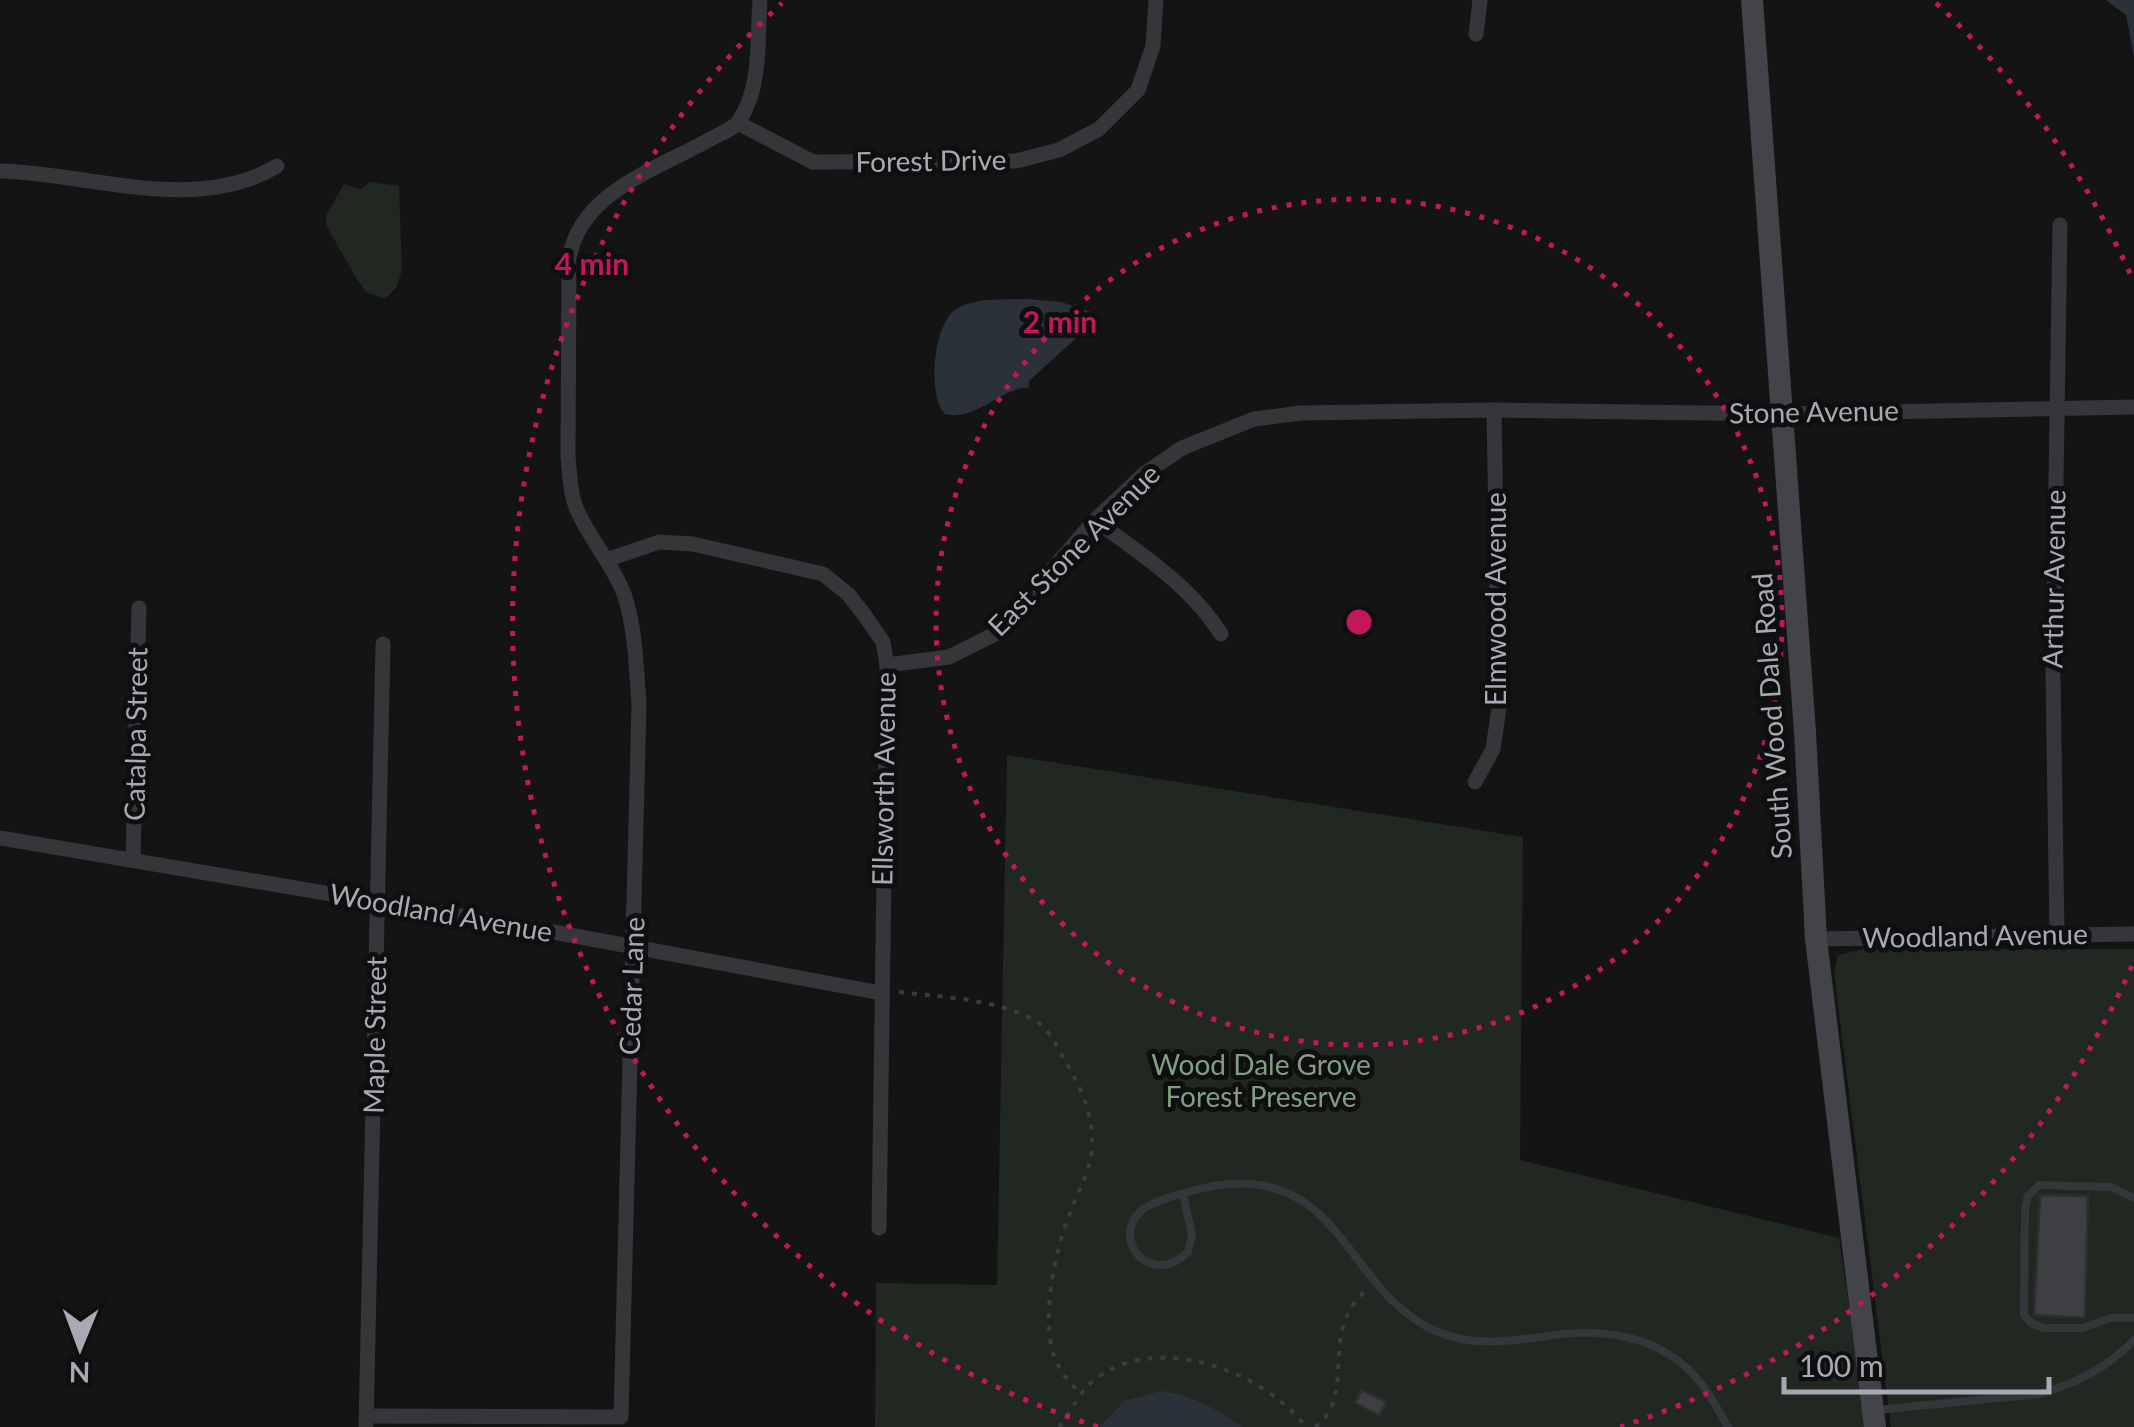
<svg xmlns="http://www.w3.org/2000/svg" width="2134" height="1427" font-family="Lato,sans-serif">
	<rect width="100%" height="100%" fill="#141415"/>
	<!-- green -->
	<g fill="#202821">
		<polygon points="370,182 399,186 402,270 396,288 385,299 368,293 358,281 326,225 326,216 344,184 361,189"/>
		<polygon points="1007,755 1523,837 1520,1160 1839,1238 1867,1427 875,1427 876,1283 997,1285"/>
		<polygon points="1864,949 2134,949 2134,1427 1891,1427 1834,973 1838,955"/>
	</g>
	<!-- water -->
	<g fill="#2b3138">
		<polygon points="2106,0 2134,0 2134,57 2126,15"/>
		<path d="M 1028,299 L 1061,302 L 1089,311 L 1092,318 L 1085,330 L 1029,381 L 1029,388 C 1005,385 976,422 945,414 C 927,396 933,324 956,309 C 975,297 1006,300 1028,299 Z"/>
		<path d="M 1161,1391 C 1192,1395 1217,1409 1242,1427 L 1100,1427 L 1124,1401 Z"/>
	</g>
	<!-- building -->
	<g fill="#3e3f42" stroke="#2e2e31" stroke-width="2.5">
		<polygon points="2040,1195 2088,1196 2085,1318 2034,1315"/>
		<polygon points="1362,1390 1386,1402 1379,1415 1355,1403"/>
	</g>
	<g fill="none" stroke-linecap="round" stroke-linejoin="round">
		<!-- path -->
		<g stroke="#3b3c41" stroke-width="4" stroke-dasharray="5 8" stroke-linecap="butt">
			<path d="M 899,992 C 941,997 996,999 1034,1020 C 1049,1028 1057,1047 1066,1062 C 1081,1088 1094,1116 1092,1148 C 1090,1173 1078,1191 1070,1213 C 1055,1250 1041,1317 1054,1356 C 1060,1372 1069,1382 1080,1393"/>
			<path d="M 1059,1427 C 1072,1411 1079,1391 1097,1378 C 1159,1332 1263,1371 1306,1427"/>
			<path d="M 1315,1427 C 1359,1395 1316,1331 1368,1289"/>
		</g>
		<!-- service -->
		<g stroke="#35363a" stroke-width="8">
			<path d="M 1183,1195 L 1192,1234 L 1188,1252 C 1153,1288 1109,1241 1141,1211 C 1156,1198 1207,1186 1228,1184 C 1344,1175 1349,1294 1436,1331 C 1470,1346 1504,1342 1540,1337 C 1599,1327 1659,1332 1700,1382 C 1711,1396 1719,1412 1728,1427"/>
			<polyline points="2134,1198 2111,1187 2039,1185 2028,1196 2025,1208 2024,1315 2031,1323 2043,1328 2083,1328 2110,1318 2134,1318"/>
			<path d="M 1877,1410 L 2039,1394 C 2075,1384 2108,1368 2134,1340"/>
		</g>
		<!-- minor -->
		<g stroke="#35363a" stroke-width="15">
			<polyline points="1476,34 1480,0"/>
			<polyline points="738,123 813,162 1016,161 1059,150 1099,129 1138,90 1153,46 1156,0"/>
			<path d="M 0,171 C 88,173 195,215 277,166"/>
			<path d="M 1095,520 C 1142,555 1190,585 1221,634"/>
			<polyline points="609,559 659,542 693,544 823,574 848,594 863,613 883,642 887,665 879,1228"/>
			<polyline points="887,665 949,657 997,633 1095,520 1144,474 1182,448 1254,419 1301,413 1494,410 1783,414 2134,407"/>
			<polyline points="1475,782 1493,749 1499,708 1494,410"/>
			<polyline points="0,838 532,928 881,993"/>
			<polyline points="133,860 139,608"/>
			<polyline points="2057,934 2053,678 2060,225"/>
			<polyline points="1816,939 2134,934"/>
			<path d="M 367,1416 L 621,1417 L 639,704 C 636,668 636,629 624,594 C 612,563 591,541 578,512 C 570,495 570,475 568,457 L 569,262 C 576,195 654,170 707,141 C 716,135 733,130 739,121 C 762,87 757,38 760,0"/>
			<polyline points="366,1427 383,644"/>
		</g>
		<!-- secondary -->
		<polyline stroke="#43444a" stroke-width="22" points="1752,0 1805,732 1816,939 1875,1427"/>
	</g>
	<!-- distance rings -->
	<g fill="none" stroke="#c2185b" stroke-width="5" stroke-dasharray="5 10">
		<circle cx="1359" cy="622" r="423"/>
		<path d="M2132 966A846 846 0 0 1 1620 1427M1098 1427A846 846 0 0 1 782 3M1936 3A846 846 0 0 1 2132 278"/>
	</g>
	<g text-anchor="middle" stroke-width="10" stroke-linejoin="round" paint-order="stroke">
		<!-- street labels -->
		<g font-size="28" fill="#a7aab4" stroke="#0f0f10">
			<text transform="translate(931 161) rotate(-1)" y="10">Forest Drive</text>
			<text transform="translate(1814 412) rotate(-1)" y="10">Stone Avenue</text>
			<text transform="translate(1074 550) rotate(-45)" y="10">East Stone Avenue</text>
			<text transform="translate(2054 579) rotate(-89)" y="10">Arthur Avenue</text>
			<text transform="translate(1496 599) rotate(-90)" y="10">Elmwood Avenue</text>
			<text transform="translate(1772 716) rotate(-94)" y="10">South Wood Dale Road</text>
			<text transform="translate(136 734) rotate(-89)" y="10">Catalpa Street</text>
			<text transform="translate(884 779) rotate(-89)" y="10">Ellsworth Avenue</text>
			<text transform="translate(441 913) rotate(10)" y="10">Woodland Avenue</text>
			<text transform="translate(1975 936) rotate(-1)" y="10">Woodland Avenue</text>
			<text transform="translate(632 986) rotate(-88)" y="10">Cedar Lane</text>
			<text transform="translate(375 1035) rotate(-89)" y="10">Maple Street</text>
		</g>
		<!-- park labels -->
		<g font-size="28" fill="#7f9e83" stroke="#0f0f10">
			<text x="1261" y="1075">Wood Dale Grove<tspan x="1261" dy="32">Forest Preserve</tspan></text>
		</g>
	</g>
	<circle cx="1359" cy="622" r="15" fill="#c2185b" stroke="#0f0f10" stroke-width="5"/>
	<g font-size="30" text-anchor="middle" font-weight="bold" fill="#c2185b" stroke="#0f0f10" stroke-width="10" stroke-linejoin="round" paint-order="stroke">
		<text x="592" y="275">4 min</text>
		<text x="1060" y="333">2 min</text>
	</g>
	<!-- north arrow -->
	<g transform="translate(80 1347) rotate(181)" stroke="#0f0f10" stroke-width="8" paint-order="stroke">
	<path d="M0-8L18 38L0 25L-18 38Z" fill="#a7aab4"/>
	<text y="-15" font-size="28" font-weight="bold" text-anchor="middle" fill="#a7aab4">N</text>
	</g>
	<!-- scale -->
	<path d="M1784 1377v15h265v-15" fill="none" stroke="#a7aab4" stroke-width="5"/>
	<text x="1799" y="1377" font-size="30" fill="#a7aab4" stroke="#0f0f10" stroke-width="8" paint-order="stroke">100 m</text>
</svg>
